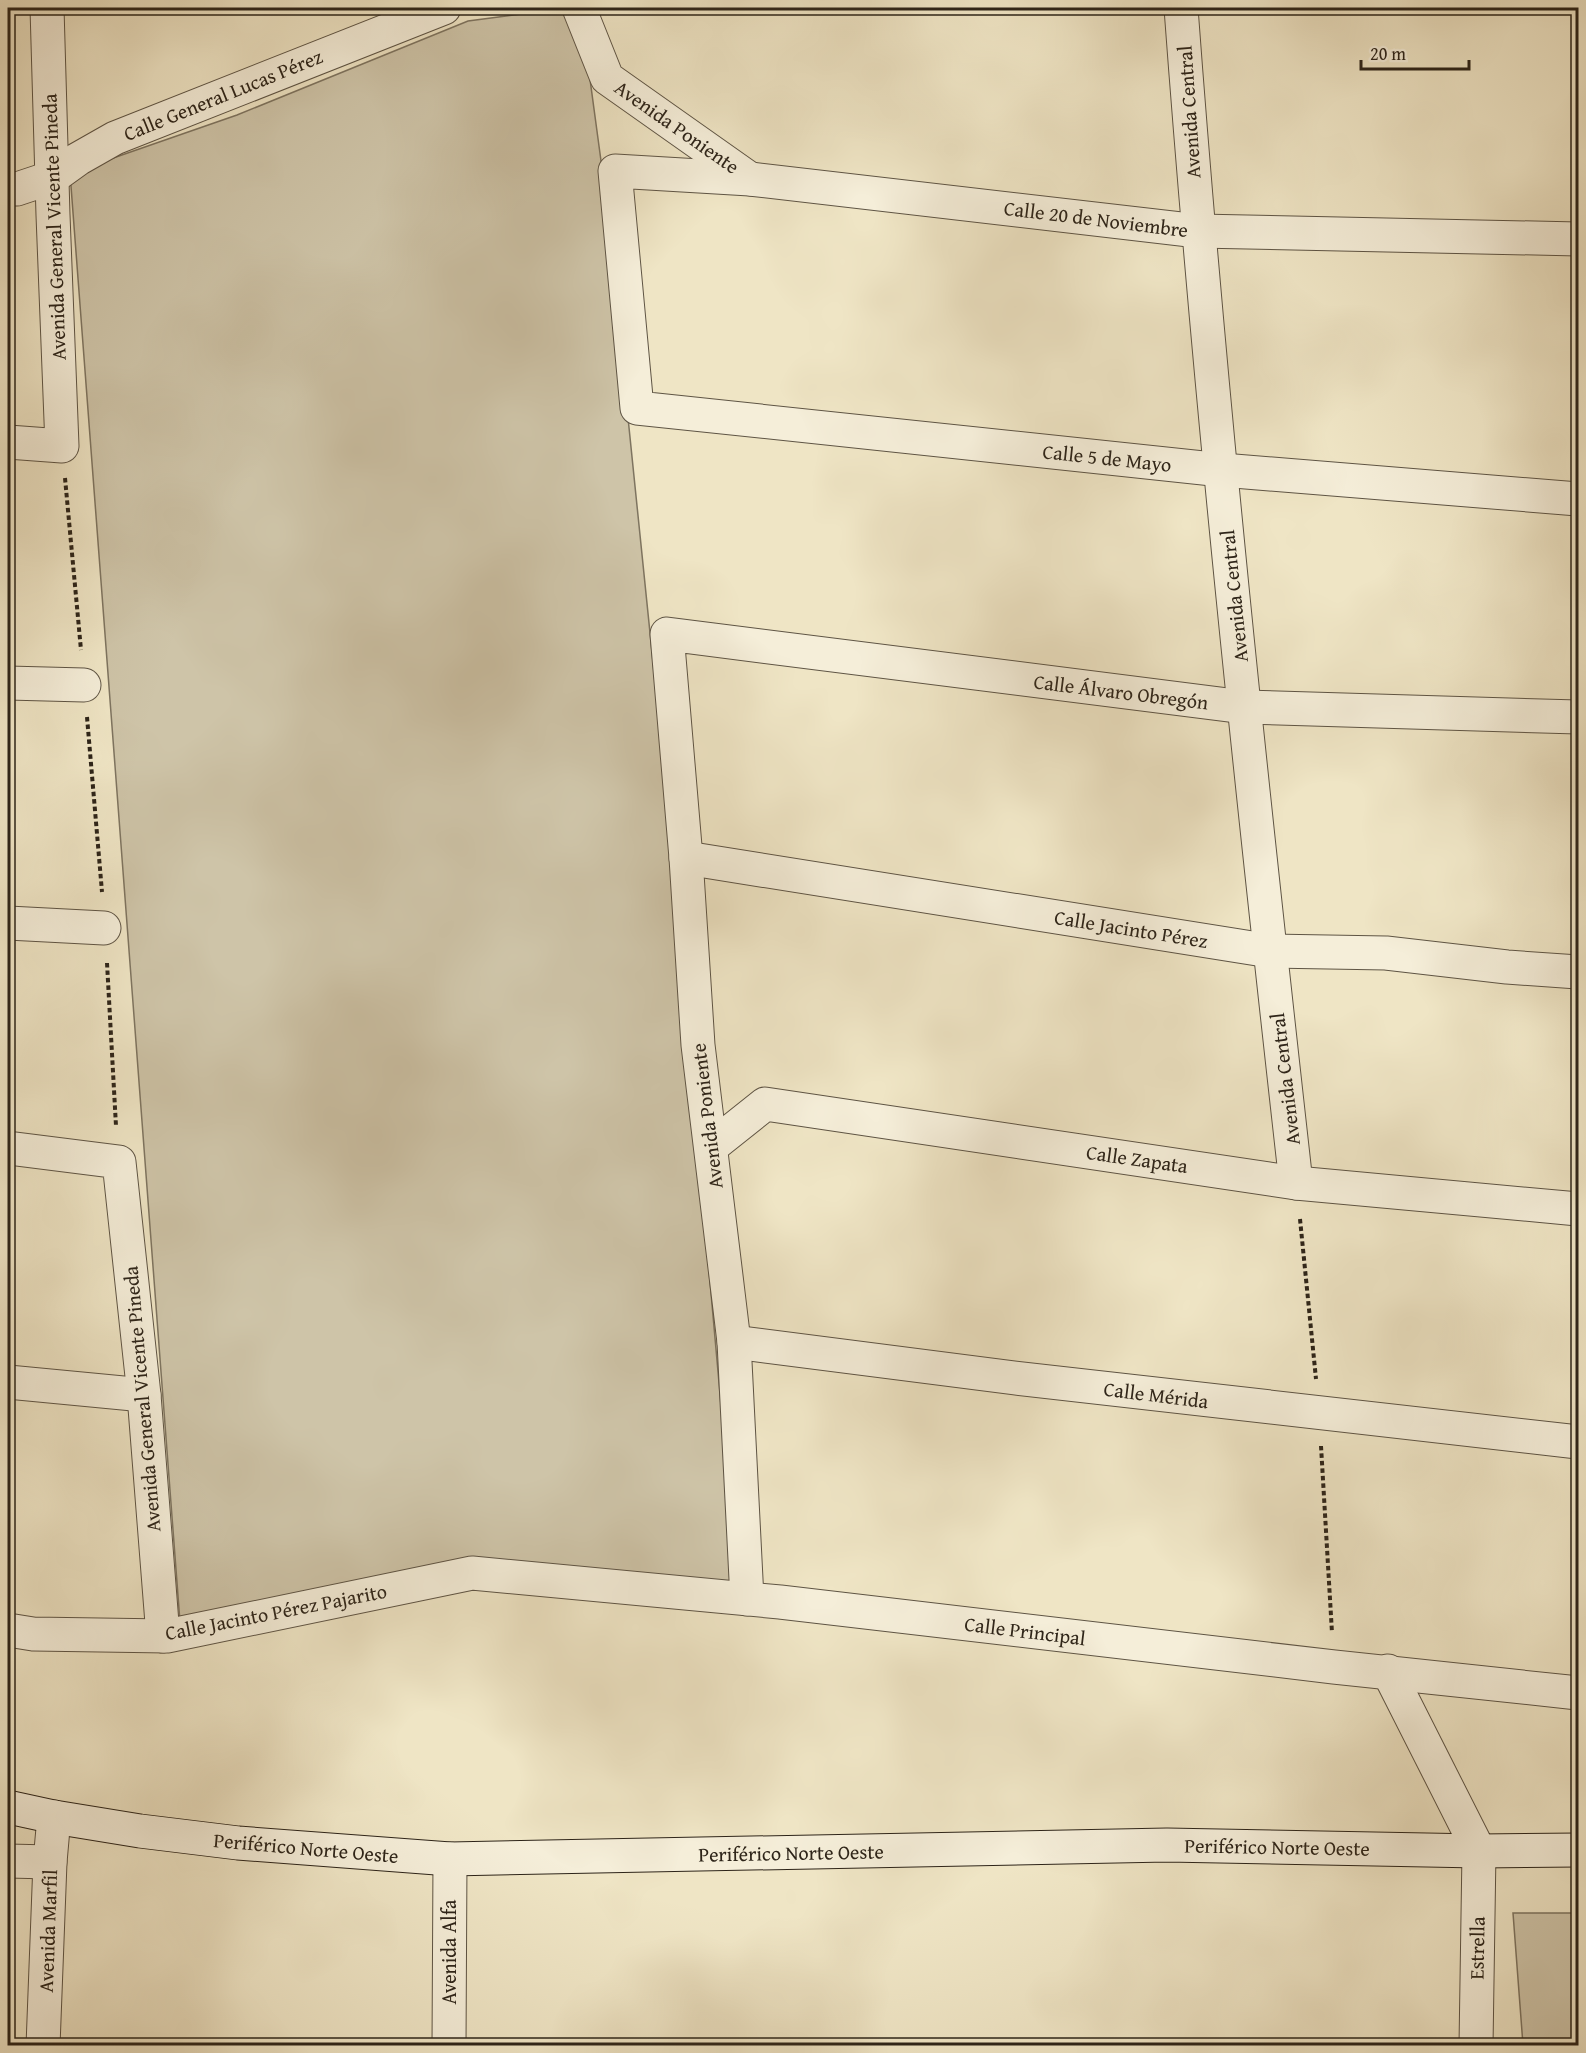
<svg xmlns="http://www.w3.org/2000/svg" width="1586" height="2053" font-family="'Gentium Book Plus',serif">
	<rect width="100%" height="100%" fill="#efe5c5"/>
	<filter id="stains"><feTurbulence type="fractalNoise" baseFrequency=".00333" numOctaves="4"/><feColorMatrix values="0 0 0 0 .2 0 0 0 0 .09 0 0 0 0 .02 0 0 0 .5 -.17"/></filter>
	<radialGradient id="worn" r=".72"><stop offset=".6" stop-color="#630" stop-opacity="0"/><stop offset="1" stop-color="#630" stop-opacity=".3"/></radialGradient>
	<!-- green -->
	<g fill="#cec4a8" stroke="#7e7460" stroke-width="1.5">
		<polygon points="567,8 589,72 604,183 667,799 737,1585 489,1563 180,1622 70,173 237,115 468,21"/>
		<polygon points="1513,1913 1578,1913 1578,2045 1523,2045"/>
	</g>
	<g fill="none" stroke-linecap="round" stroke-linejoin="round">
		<defs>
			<g id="minor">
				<polyline points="579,8 607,78 750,179"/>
				<path d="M 1181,8 C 1210,400 1252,792 1296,1183"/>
				<polyline points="8,189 17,189 53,177 78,159 115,138 444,8"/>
				<polyline points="1578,239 1198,231 750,179 615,171 637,408 1222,470 1578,499"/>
				<polyline points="8,442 62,446 53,215 47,8"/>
				<polyline points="8,683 84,685"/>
				<polyline points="686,858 1270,951 1386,953 1507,967 1578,972"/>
				<polyline points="8,923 104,928"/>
				<polyline points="711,1147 765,1104 1296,1183 1578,1209"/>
				<polyline points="8,1148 119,1162 144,1395 163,1636"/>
				<polyline points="734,1342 1015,1378 1578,1442"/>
				<polyline points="8,1382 144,1395"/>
				<polyline points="747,1599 734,1342 698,1045 686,858 667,634 1244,707 1578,717"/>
				<polyline points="8,1630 33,1634 167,1636 472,1573 780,1602 1334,1667 1578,1693"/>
				<polyline points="1388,1671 1479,1851 1476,2046"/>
				<polyline points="8,1861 50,1862"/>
				<polyline points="43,2046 50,1862 54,1817"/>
				<polyline points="449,2046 450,1859"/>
			</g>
			<polyline id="secondary" points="8,1807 54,1817 140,1831 238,1843 450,1859 1167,1845 1479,1851 1578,1850"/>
		</defs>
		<!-- minor casing -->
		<use href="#minor" stroke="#5e5444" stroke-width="35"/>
		<!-- secondary casing -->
		<use href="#secondary" stroke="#2d2419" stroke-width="35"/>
		<!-- path -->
		<g stroke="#2d2419" stroke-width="4" stroke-dasharray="4.5 3" stroke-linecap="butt">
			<polyline points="65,478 81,650"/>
			<polyline points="87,717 102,892"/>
			<polyline points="107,963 116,1126"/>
			<polyline points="1300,1219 1316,1379"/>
			<polyline points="1321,1446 1332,1633"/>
		</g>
		<!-- minor -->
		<use href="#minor" stroke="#f5eed9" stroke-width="33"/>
		<!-- secondary -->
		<use href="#secondary" stroke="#f5eed9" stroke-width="33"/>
	</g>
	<g text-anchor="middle" stroke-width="5" stroke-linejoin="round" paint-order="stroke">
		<!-- street labels -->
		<g font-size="20" fill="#2d2419" stroke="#f5eed9">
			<text transform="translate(223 95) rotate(-22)" y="7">Calle General Lucas Pérez</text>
			<text transform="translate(1189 112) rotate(-94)" y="7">Avenida Central</text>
			<text transform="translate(677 127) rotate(35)" y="7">Avenida Poniente</text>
			<text transform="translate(1096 219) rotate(7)" y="7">Calle 20 de Noviembre</text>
			<text transform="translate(54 227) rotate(-92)" y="7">Avenida General Vicente Pineda</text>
			<text transform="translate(1107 458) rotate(6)" y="7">Calle 5 de Mayo</text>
			<text transform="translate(1234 596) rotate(-96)" y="7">Avenida Central</text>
			<text transform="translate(1121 692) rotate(7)" y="7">Calle Álvaro Obregón</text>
			<text transform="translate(1131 929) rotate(9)" y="7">Calle Jacinto Pérez</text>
			<text transform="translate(1285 1079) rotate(-97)" y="7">Avenida Central</text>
			<text transform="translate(707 1116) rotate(-97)" y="7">Avenida Poniente</text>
			<text transform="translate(1137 1159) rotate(8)" y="7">Calle Zapata</text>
			<text transform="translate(1156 1395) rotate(7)" y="7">Calle Mérida</text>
			<text transform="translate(142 1399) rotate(-95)" y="7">Avenida General Vicente Pineda</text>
			<text transform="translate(276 1612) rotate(-11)" y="7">Calle Jacinto Pérez Pajarito</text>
			<text transform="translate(1025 1631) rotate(7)" y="7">Calle Principal</text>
			<text transform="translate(1277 1847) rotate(1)" y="7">Periférico Norte Oeste</text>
			<text transform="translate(306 1848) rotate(5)" y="7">Periférico Norte Oeste</text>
			<text transform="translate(791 1853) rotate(-1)" y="7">Periférico Norte Oeste</text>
			<text transform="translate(48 1931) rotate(-88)" y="7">Avenida Marfil</text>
			<text transform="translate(1477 1948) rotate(-89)" y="7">Estrella</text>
			<text transform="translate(449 1952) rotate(-90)" y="7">Avenida Alfa</text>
		</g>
	</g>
	<!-- margin -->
	<rect width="1586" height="2053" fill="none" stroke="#efe5c5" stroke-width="30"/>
	<rect x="9" y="9" width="1568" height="2035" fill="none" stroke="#2d2419" stroke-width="3"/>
	<rect x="15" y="15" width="1556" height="2023" fill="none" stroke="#2d2419" stroke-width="1.5"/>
	<!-- scale -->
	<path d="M1361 60v9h108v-9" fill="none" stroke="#2d2419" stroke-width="3"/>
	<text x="1370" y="60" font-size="18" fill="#2d2419" stroke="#f5eed9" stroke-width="4.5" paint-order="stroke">20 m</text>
	<rect width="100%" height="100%" filter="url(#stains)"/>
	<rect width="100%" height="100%" fill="url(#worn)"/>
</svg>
